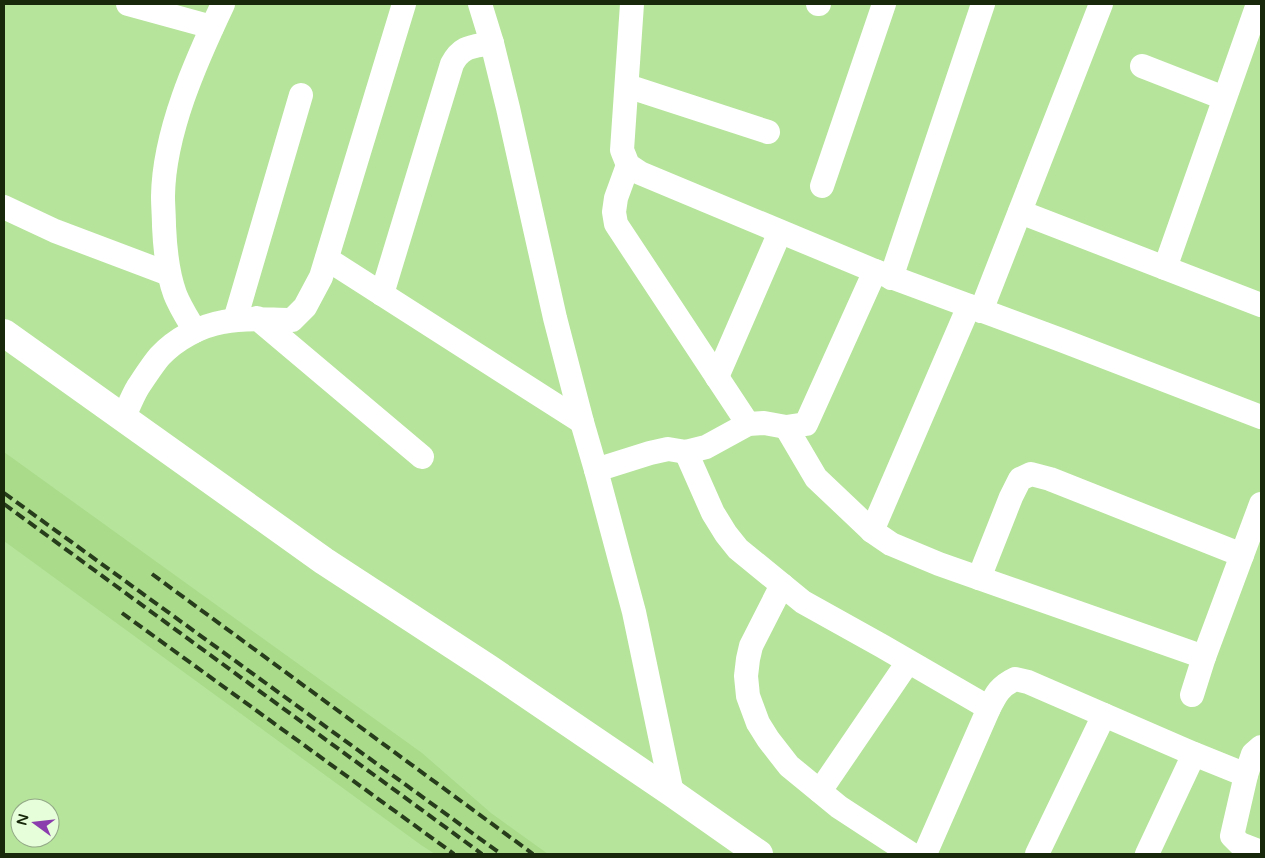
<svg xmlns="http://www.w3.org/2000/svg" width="1265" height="858" font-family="'Varela Round',sans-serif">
	<rect width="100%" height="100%" fill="#b6e49b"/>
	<!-- built -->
	<polygon fill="#a9db8b" points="4,452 422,753 491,813 548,854 435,854 421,845 4,541"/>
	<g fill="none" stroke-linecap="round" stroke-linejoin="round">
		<!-- street -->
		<g stroke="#fff" stroke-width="24">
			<polyline points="128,4 212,27"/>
			<polyline points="480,4 492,43 508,108 555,318 582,422 596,470 634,612 672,793"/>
			<polyline points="632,4 622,150 628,165 640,173 875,271"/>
			<polyline points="818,4 819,4"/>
			<polyline points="1142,66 1224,98"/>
			<polyline points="627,86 768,132"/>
			<polyline points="628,165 616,198 614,212 616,224 748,424"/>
			<polyline points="822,186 884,4"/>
			<polyline points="4,207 55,231 169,274"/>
			<polyline points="1020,212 1261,305"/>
			<polyline points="327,259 582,422"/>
			<polyline points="1165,268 1258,4"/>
			<polyline points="891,278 983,4"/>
			<path d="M 382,294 L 452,64 C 462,45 473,47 492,43"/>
			<polyline points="981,311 1101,4"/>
			<polyline points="257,318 422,457"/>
			<polyline points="235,320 301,95"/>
			<path d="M 195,331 C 188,319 180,307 175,294 C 167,272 165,249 164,226 C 164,216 163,206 163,196 C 164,132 196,61 223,4"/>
			<polyline points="717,377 780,232"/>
			<path d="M 123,419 C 128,408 132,397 138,387 C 144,378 153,364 160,356 C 176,339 200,326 223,322 C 246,317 269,320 292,320 L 305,307 L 321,277 L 404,4"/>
			<polyline points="786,427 816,478 872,531 891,544 939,564 1204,657"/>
			<polyline points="686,452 713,513 726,534 738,549 803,602 882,646 989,708"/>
			<polyline points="596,470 650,453 668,449 686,452 706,447 748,424 764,423 786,427 806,424 875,271 1061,340 1261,417"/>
			<polyline points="872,531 969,306"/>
			<polyline points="979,578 1011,497 1020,479 1031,474 1050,479 1242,555"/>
			<polyline points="782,585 751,646 748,659 746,676 748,696 758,723 768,739 789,766 839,807 911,854"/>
			<polyline points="1192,695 1204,657 1261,504"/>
			<polyline points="1261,747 1253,754 1246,775 1232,836 1240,844 1261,852"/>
			<polyline points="820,791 908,662"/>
			<path d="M 925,854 L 989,708 C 996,694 1000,686 1015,679 L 1028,682 L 1194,754 L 1246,775"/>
			<polyline points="1037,854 1104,715"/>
			<polyline points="1147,854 1194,754"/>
		</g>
		<!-- secondary -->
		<polyline stroke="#fff" stroke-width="28" points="4,333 324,561 488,668 672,793 759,854"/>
		<!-- rail -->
		<g stroke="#273c1a" stroke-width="4" stroke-dasharray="10 5" stroke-linecap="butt">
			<polyline points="4,493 501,854"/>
			<polyline points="4,504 482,854"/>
			<polyline points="152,574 533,854"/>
			<polyline points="122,613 454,854"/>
		</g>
	</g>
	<!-- border -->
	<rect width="1265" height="858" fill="none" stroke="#17280b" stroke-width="10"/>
	<!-- north arrow -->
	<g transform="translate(35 823) rotate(285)"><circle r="24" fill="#e6fed9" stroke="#93a887"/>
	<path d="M0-4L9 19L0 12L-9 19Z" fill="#8b3dad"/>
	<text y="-8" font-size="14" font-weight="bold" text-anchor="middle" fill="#17280b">N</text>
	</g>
</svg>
